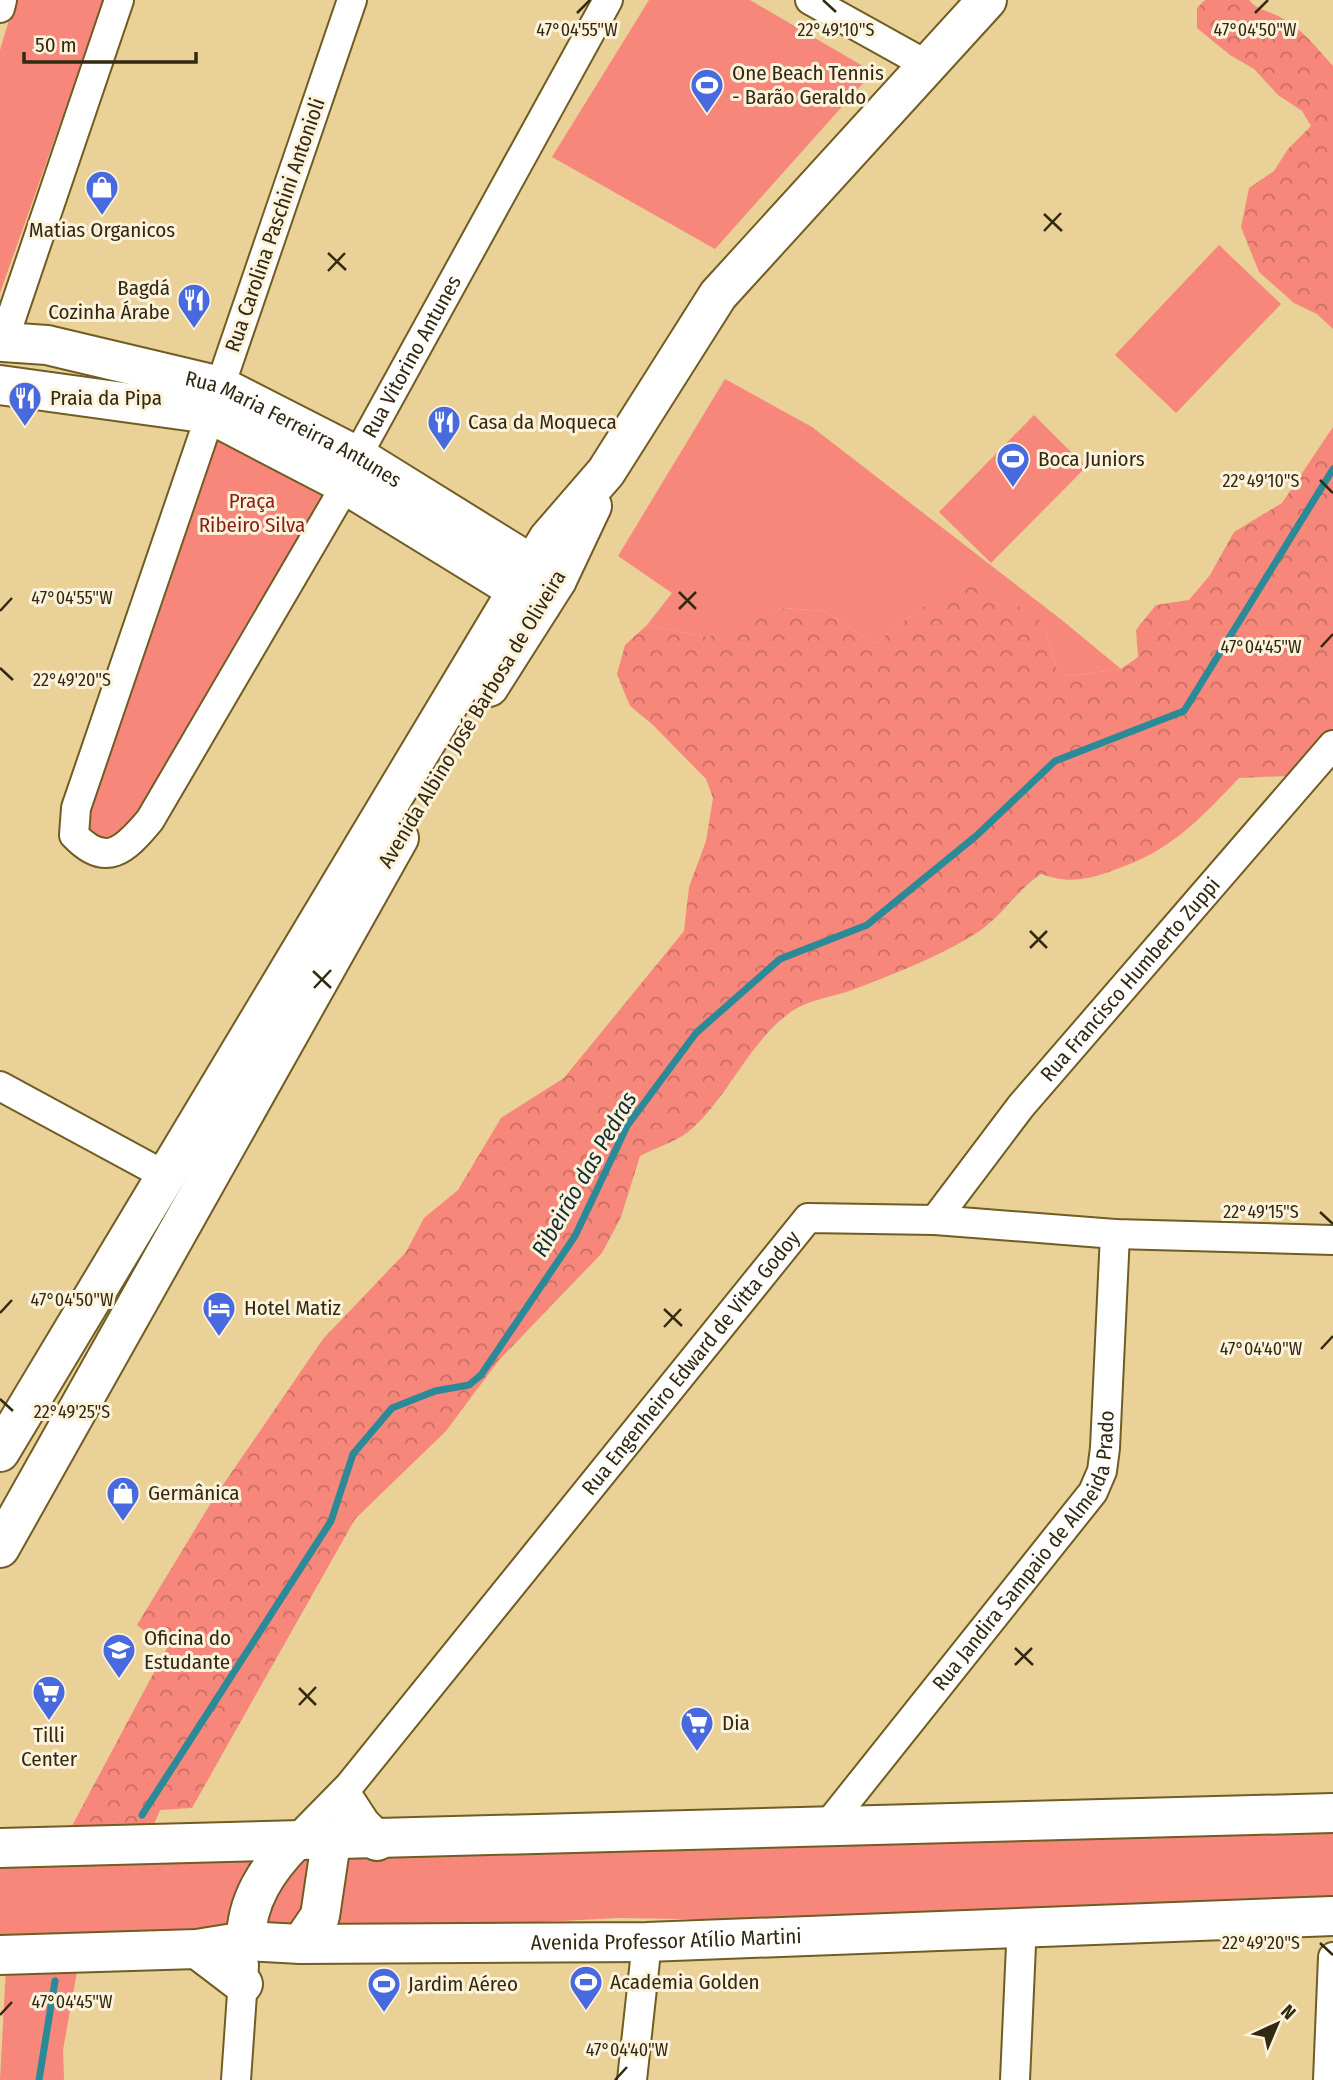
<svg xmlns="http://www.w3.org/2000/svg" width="1333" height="2080" font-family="'Fira Sans Condensed',sans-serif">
	<defs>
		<pattern id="forest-crowns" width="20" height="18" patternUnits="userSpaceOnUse" patternTransform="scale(1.75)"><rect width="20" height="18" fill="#f7877a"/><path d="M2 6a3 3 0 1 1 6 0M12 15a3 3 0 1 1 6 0" fill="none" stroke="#c96e63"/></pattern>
	</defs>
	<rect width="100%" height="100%" fill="#e9d197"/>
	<!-- green -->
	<g fill="#f7877a">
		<polygon points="15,0 104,0 0,293 0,50"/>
		<polygon points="649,0 750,0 873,72 715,249 552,157"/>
		<polygon points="1219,245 1281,304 1176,413 1115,355"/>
		<polygon points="725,379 812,427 1063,621 1121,669 1069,676 1057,669 1044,623 918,610 874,644 825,611 782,608 746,626 707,637 647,625 672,593 618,556"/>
		<polygon points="1034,415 1086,467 991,563 939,512"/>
		<polygon points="216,424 341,486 124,844 77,834"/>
		<polygon points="1333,1816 1333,1906 822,1921 618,1918 234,1938 80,1955 63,2050 64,2080 0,2080 7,1948 0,1948 0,1853"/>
	</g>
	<!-- forest -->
	<g fill="url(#forest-crowns)">
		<path d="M 1205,0 L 1249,0 C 1258,11 1267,10 1278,16 C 1301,27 1317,48 1333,66 L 1333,329 L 1317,314 L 1294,303 L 1259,272 L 1241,227 L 1249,188 L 1274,171 L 1288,149 L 1311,126 L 1302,111 L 1278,95 L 1254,69 L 1230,55 L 1197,28 L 1197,8 Z"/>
		<path d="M 1333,427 L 1333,729 L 1286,776 L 1239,778 C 1199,820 1171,851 1114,870 C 1087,880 1069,884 1041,874 C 1017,890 1002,916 978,932 C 941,956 894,974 852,990 C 833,997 810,999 792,1011 C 748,1042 728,1099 688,1132 C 675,1142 655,1148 640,1156 L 621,1217 L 602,1253 L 499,1360 L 446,1431 L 355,1519 L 192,1808 L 160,1810 L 150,1834 L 66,1837 L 167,1648 L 137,1625 L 214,1498 L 323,1339 L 406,1252 L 424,1218 L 458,1190 L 501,1118 L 564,1078 L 684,931 L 689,887 L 706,841 L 713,798 L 706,779 L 653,725 L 630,706 L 617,674 L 625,645 L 647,625 L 707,637 L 746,625 L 782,608 L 825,611 L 874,644 L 918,610 L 968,585 L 1019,607 L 1044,623 L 1057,669 L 1069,676 L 1121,669 L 1138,657 L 1136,630 L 1156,605 L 1189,600 L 1210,575 L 1234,532 L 1282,503 Z"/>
	</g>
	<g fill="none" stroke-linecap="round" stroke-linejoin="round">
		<!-- stream -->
		<g stroke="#2b8a97" stroke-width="7">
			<polyline points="142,1815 331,1521 353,1454 392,1408 435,1391 469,1385 481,1375 575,1236 627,1126 696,1033 780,959 867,925 976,836 1055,761 1184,711 1333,469"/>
			<polyline points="39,2080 55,1981"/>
		</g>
		<defs>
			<g id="street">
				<path id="s1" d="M 352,0 L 76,808 L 74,835 C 106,869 125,850 150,820 L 346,485 L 357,456 L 608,0"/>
				<polyline points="810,0 927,65"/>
				<polyline points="0,8 2,0"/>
				<polyline points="3,342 119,0"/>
				<polyline points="0,1086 166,1176"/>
				<path id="s2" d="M 935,1220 L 1021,1106 L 1333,745"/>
				<path id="s3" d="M 826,1827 L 1093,1492 L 1102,1471 L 1105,1448 L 1115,1234"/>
				<path id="s4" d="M 295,1841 L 349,1786 L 808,1218 L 935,1220 L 1115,1234 L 1333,1240"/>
				<polyline points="236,2080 244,1965"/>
				<polyline points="632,2080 647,1942"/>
				<polyline points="1015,2080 1021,1945"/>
				<polyline points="1328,2080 1333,1957"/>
			</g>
			<g id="secondary">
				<path id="s5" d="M 3,342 L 47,345 L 220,386 L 357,456 L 557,580"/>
				<polyline points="0,385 210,414 346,485 541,605"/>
				<polyline points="344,1799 361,1825 377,1841"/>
				<polyline points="0,1848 1333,1813"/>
				<path d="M 246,1941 C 246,1901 267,1869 295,1841"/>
				<polyline points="301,1944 320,1916 331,1842"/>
				<polyline points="197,1949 243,1984"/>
				<path id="s6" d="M 0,1955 L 197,1949 L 246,1941 L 301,1944 L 647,1942 L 1333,1916"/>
			</g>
			<g id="primary">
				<polyline points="489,687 557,580 592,506"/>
				<polyline points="0,1452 548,539 606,472 718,295 987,0"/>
				<polyline points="0,1548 399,838"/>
			</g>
		</defs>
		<!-- street casing -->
		<use href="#street" stroke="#715c23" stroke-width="32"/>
		<!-- secondary casing -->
		<use href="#secondary" stroke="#715c23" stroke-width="42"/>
		<!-- primary casing -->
		<use href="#primary" stroke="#715c23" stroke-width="42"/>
		<!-- street -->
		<use href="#street" stroke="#fff" stroke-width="28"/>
		<!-- secondary -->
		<use href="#secondary" stroke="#fff" stroke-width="38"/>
		<!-- primary -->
		<use href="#primary" stroke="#fff" stroke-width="38"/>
	</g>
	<!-- ticks -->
	<path fill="none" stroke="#322911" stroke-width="2.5" d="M 823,0 L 836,12M 577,13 L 590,0M 1255,13 L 1268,0M 1044,214 L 1062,231M 1044,231 L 1061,213M 328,253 L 346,270M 328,271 L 345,253M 1320,480 L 1333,493M 679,592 L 696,609M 679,609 L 696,592M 0,611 L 12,598M 1321,647 L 1333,634M 0,668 L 13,680M 1030,931 L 1047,948M 1030,948 L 1047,931M 313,971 L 331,988M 314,988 L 331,970M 1320,1212 L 1333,1224M 664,1309 L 682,1326M 0,1313 L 12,1300M 664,1327 L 681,1309M 1321,1349 L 1333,1336M 0,1399 L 13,1411M 1015,1648 L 1033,1665M 1015,1665 L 1032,1648M 299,1688 L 316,1705M 299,1705 L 316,1687M 1320,1943 L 1333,1955M 0,2015 L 12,2002M 615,2080 L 627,2067"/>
	<!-- icons -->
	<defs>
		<symbol id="stadium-pin" viewBox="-11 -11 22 30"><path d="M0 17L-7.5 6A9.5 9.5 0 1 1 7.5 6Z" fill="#496ade" stroke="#fdf3dc"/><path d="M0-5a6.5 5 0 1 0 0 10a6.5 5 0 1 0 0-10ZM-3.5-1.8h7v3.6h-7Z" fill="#fff"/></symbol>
		<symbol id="shop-pin" viewBox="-11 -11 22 30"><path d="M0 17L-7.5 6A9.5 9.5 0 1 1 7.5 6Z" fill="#496ade" stroke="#fdf3dc"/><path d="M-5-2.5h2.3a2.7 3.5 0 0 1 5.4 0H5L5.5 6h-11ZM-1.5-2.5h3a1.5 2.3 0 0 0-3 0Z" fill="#fff"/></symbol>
		<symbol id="restaurant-pin" viewBox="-11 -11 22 30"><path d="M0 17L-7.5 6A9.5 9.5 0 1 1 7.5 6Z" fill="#496ade" stroke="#fdf3dc"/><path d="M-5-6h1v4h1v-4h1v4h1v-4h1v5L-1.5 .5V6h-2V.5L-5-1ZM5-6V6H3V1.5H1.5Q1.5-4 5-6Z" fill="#fff"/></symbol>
		<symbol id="hotel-pin" viewBox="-11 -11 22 30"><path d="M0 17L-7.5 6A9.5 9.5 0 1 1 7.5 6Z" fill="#496ade" stroke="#fdf3dc"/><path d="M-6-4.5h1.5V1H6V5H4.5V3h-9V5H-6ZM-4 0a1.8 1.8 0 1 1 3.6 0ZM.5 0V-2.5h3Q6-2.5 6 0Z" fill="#fff"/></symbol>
		<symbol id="school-pin" viewBox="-11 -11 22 30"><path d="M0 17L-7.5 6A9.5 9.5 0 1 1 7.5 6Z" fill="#496ade" stroke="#fdf3dc"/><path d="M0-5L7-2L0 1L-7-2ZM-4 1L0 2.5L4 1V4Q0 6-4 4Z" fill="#fff"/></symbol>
		<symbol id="supermarket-pin" viewBox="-11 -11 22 30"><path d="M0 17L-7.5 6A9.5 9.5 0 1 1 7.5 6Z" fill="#496ade" stroke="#fdf3dc"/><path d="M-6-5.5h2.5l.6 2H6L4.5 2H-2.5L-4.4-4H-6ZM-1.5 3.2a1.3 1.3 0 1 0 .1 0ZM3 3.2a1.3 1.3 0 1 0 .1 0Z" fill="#fff"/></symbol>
	</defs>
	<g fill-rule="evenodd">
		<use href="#stadium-pin" x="688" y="66" width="38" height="52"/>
		<use href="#shop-pin" x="83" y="168" width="38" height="52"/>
		<use href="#restaurant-pin" x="175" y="281" width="38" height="52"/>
		<use href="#restaurant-pin" x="6" y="379" width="38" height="52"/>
		<use href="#restaurant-pin" x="425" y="403" width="38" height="52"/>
		<use href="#stadium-pin" x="994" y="440" width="38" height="52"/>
		<use href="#hotel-pin" x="200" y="1289" width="38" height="52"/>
		<use href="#shop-pin" x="104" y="1474" width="38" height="52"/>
		<use href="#school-pin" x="100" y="1631" width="38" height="52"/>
		<use href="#supermarket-pin" x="30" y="1673" width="38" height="52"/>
		<use href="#supermarket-pin" x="678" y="1704" width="38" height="52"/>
		<use href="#stadium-pin" x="567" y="1963" width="38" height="52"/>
		<use href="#stadium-pin" x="365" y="1965" width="38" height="52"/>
	</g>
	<g text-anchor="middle" stroke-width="6" stroke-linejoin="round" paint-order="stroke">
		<!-- poi labels -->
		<g font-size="21" fill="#322911" stroke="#fdf3dc" text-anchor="start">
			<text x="732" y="80">One Beach Tennis<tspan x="732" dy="24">- Barão Geraldo</tspan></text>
			<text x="102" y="237" text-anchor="middle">Matias Organicos</text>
			<text x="170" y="295" text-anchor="end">Bagdá<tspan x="170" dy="24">Cozinha Árabe</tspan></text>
			<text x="50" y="405">Praia da Pipa</text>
			<text x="468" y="429">Casa da Moqueca</text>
			<text x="1038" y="466">Boca Juniors</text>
			<text x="244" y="1315">Hotel Matiz</text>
			<text x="148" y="1500">Germânica</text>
			<text x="144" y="1645">Oficina do<tspan x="144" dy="24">Estudante</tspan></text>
			<text x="722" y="1730">Dia</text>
			<text x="49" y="1742" text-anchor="middle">Tilli<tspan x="49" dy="24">Center</tspan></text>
			<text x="610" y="1989">Academia Golden</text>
			<text x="408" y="1991">Jardim Aéreo</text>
		</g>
		<!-- street labels -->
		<g font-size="21" fill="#322911" stroke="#fdf3dc">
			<text transform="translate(275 225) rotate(-71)" y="7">Rua Carolina Paschini Antonioli</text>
			<text dy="7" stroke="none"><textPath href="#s1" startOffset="1508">Rua Vitorino Antunes</textPath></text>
			<text dy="7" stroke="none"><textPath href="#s5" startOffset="306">Rua Maria Ferreirra Antunes</textPath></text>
			<text transform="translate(472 719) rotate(-59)" y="7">Avenida Albino José Barbosa de Oliveira</text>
			<text dy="7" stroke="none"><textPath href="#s2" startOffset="310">Rua Francisco Humberto Zuppi</textPath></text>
			<text dy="7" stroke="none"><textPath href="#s4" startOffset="621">Rua Engenheiro Edward de Vitta Godoy</textPath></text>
			<text dy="7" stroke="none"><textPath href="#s3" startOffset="345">Rua Jandira Sampaio de Almeida Prado</textPath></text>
			<text dy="7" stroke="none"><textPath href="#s6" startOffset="667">Avenida Professor Atílio Martini</textPath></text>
		</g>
		<!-- park labels -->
		<g font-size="21" fill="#871f19" stroke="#fdf3dc">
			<text x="252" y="508">Praça<tspan x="252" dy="24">Ribeiro Silva</tspan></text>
		</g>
		<!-- water labels -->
		<g font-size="23" font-style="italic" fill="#122f33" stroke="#fdf3dc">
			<text transform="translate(584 1174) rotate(-60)" y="8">Ribeirão das Pedras</text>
		</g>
	</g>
	<g font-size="18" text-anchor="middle" fill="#322911" stroke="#fdf3dc" stroke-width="6" stroke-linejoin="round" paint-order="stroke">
		<text x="836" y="36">22°49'10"S</text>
		<text x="577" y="36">47°04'55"W</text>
		<text x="1255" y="36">47°04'50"W</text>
		<text x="1261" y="487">22°49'10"S</text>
		<text x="72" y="604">47°04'55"W</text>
		<text x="1261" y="653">47°04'45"W</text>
		<text x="72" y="686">22°49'20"S</text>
		<text x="1261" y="1218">22°49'15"S</text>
		<text x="72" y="1306">47°04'50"W</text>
		<text x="1261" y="1355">47°04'40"W</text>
		<text x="72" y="1418">22°49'25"S</text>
		<text x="1261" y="1949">22°49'20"S</text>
		<text x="72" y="2008">47°04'45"W</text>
		<text x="627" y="2056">47°04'40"W</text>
	</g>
	<!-- north arrow -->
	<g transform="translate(1277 2024) rotate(44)" stroke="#fdf3dc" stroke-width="5" paint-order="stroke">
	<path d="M0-5L12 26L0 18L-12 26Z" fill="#322911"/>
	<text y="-10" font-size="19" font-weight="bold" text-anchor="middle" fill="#322911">N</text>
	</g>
	<!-- scale -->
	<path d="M24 52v10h172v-10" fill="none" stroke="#322911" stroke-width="3.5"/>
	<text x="35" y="52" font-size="21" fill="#322911" stroke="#fdf3dc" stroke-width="5" paint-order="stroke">50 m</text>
</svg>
